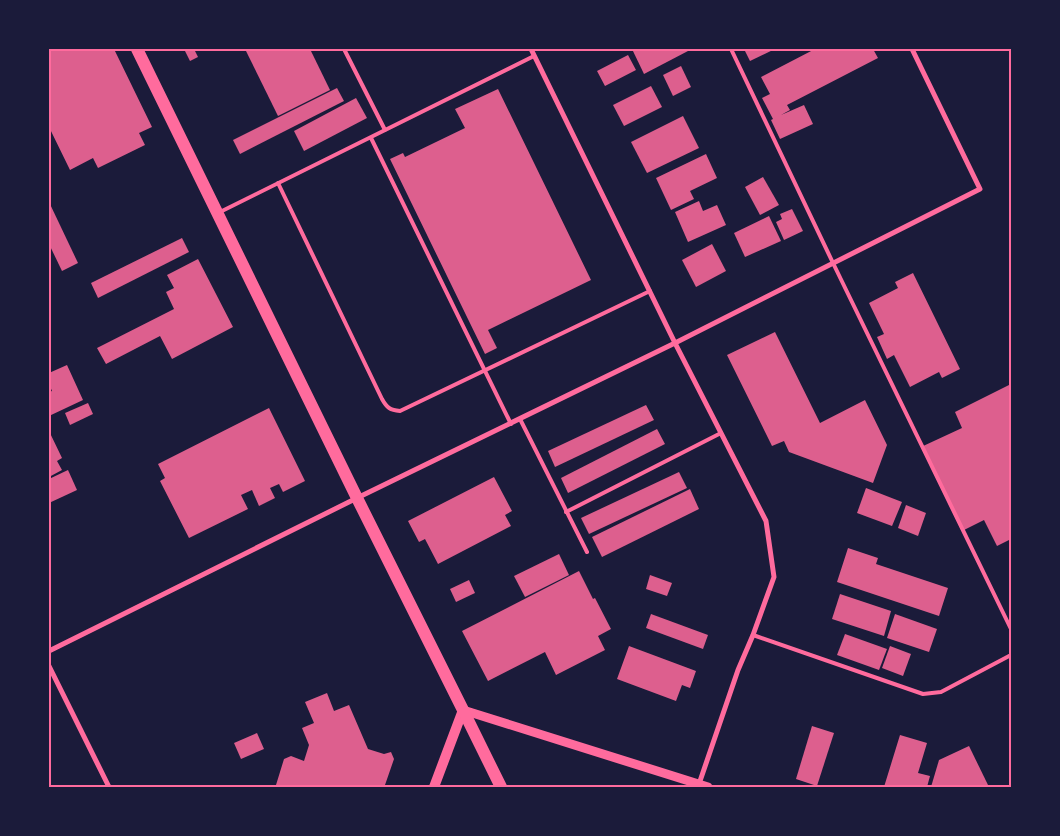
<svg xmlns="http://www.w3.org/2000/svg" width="1060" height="836" font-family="Cabin,sans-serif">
	<rect width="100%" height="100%" fill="#1b1b3a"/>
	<!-- building -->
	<g fill="#dd5f8e">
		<polygon points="49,49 114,49 152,127 139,133 145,145 98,168 93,158 70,170 49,127"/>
		<polygon points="184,49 194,49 198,57 190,61"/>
		<polygon points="245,49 310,49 330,90 278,116"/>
		<polygon points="632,49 687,49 688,51 644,74"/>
		<polygon points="744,49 775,49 750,61"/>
		<polygon points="815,49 873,49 878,58 787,105 790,110 781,115 804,105 813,124 780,139 771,120 773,119 762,98 770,94 761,77"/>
		<polygon points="628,55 636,70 605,86 597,71"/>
		<polygon points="681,66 691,87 673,96 663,75"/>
		<polygon points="651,86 662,107 624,126 613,105"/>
		<polygon points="337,88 344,101 240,154 233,140"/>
		<polygon points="498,89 591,280 488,330 497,348 485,354 390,159 403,153 405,157 465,128 455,109"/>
		<polygon points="356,98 367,118 304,151 294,131"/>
		<polygon points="683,116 699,148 647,173 631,142"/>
		<polygon points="706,154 717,178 690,191 694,199 671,210 656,178"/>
		<polygon points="763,177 779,205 760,215 745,187"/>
		<polygon points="699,201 703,211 717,205 726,225 688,242 675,212"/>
		<polygon points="49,202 78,263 62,271 49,244"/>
		<polygon points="792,209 803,231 784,240 776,222 782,219 780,214"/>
		<polygon points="769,216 781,241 745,257 734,233"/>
		<polygon points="182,238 189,252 98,298 91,283"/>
		<polygon points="712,244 726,271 696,287 682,260"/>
		<polygon points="198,259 233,327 172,359 160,336 106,364 97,348 174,309 166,292 174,288 167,275"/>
		<polygon points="913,273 960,369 942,378 939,372 910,387 894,355 887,359 877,337 884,334 869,303 898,288 895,282"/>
		<polygon points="775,332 820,423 865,400 887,445 873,483 789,452 784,441 772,446 727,355"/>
		<polygon points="67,365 83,400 49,416 49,392 52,391 49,384 49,373"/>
		<polygon points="1009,385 1011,388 1011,539 997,546 984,520 962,531 921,447 962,428 955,412"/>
		<polygon points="88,403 93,414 70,425 65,413"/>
		<polygon points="646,405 654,420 555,467 548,451"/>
		<polygon points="269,408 305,481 283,492 279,484 270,488 275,498 259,506 252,490 241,495 248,509 189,538 160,481 165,478 158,464"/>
		<polygon points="657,429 665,444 568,493 561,478"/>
		<polygon points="49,431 62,458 57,461 62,470 49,477"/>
		<polygon points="68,470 77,490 49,503 49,479"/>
		<polygon points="679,472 687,488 589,534 581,518"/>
		<polygon points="494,477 512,511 505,515 511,526 438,564 425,539 419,542 408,521"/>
		<polygon points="866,488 902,502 892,526 857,513"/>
		<polygon points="690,489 699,509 602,557 592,537"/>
		<polygon points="906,505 926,513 918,536 898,528"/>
		<polygon points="848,548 878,558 876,564 948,588 939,616 837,582"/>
		<polygon points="559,554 569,575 525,597 514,576"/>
		<polygon points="579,571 593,599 595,598 611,629 598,636 605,650 556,675 545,652 488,681 462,631"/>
		<polygon points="650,575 672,583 667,596 646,589"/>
		<polygon points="469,580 475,593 456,602 450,589"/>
		<polygon points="840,594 891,611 884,636 832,619"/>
		<polygon points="651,614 708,635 703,649 646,628"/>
		<polygon points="895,614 937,629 929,652 887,638"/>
		<polygon points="845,634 887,649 879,670 837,655"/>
		<polygon points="629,646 696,671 690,688 682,685 676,701 617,679"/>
		<polygon points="890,646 911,654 903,676 882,668"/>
		<polygon points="327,693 334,711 349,705 368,749 384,754 391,752 394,759 385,785 386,787 277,787 276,785 284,759 291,756 304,761 309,745 302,728 314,723 305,702"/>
		<polygon points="812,726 834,733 817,786 796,779"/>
		<polygon points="257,733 264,749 241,759 234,743"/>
		<polygon points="900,735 927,743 918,773 930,776 927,787 884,787"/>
		<polygon points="969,746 989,787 931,787 939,760"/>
	</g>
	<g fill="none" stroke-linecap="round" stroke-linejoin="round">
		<!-- service -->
		<g stroke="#ff6b9d" stroke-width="4">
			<polyline points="344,49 385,130"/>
			<polyline points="731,49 833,263 1011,629"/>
			<polyline points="371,138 511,424"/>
			<path d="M 278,183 L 382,399 C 387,408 390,410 400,411 L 650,291"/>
			<polyline points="220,212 534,56"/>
			<polyline points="520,419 587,552"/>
			<polyline points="566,512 721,433"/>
			<polyline points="753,635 923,694 941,692 1011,655"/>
		</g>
		<!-- minor -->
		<g stroke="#ff6b9d" stroke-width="5">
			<polyline points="531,49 675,343 766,521 774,577 753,635 738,670 699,784"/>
			<polyline points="49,651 357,498 675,343 980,189 912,49"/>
			<polyline points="49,666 109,787"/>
		</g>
		<!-- tertiary -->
		<polyline stroke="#ff6b9d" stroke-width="9" points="463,710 708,787"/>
		<!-- secondary -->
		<polyline stroke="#ff6b9d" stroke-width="10" points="434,787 463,710"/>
		<!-- primary -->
		<polyline stroke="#ff6b9d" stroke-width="12" points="137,49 357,498 463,710 501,787"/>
	</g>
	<!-- border -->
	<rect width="1060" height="836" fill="none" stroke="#1b1b3a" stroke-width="100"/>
	<rect x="50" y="50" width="960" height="736" fill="none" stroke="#ff6b9d" stroke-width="2"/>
</svg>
